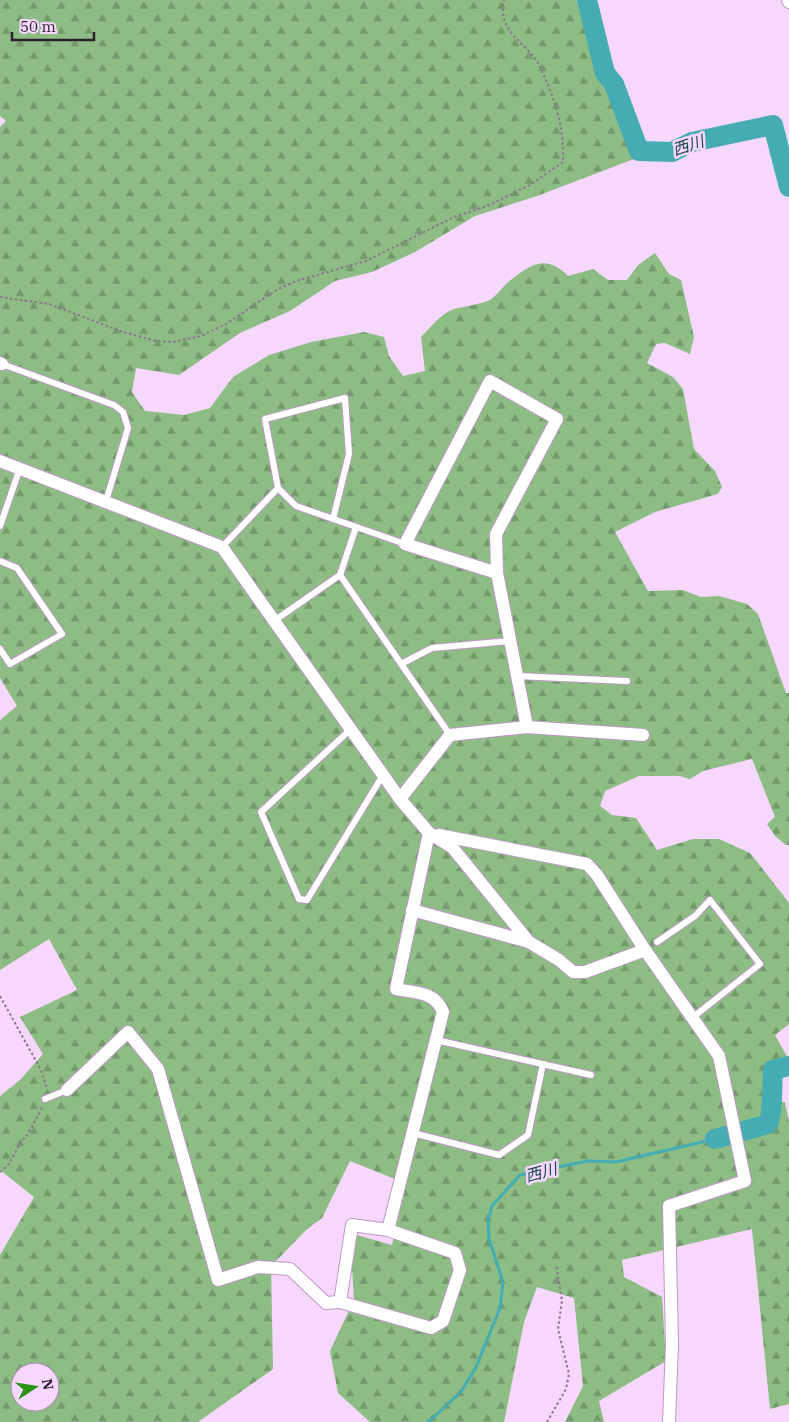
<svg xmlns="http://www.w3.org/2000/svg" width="789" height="1422" font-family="'IBM Plex Serif','Noto Sans JP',serif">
	<defs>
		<pattern id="forest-firs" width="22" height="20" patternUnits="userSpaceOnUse" patternTransform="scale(1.25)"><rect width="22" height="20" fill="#8dbd84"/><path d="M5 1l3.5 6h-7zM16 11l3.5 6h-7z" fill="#73996c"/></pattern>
	</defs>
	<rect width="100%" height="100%" fill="#f6d7fd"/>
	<!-- forest -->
	<path fill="url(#forest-firs)" fill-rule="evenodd" d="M 0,0 L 576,0 L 578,2 L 634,159 L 537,196 L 475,216 L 415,252 L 372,272 L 335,281 L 290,311 L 240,333 L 179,375 L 136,368 L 132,392 L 145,411 L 184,415 L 210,408 L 233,377 L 269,355 L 311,342 L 364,332 L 384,337 L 389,356 L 403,376 L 425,371 L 421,337 C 429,329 437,319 446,313 C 456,306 477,306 490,300 C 496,296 501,289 506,284 C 528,266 545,252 568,276 L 593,269 L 608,280 L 627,280 L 638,265 L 655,253 L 669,274 L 681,280 L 694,337 L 690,354 L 665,343 L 656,344 L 647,363 L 673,377 L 683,389 L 694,449 L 715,471 L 722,487 L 718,494 L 655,512 L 615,532 L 648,591 L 683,590 L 701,597 L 719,596 L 747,604 L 758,614 L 786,693 L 789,693 L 789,845 L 786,845 L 775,836 L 767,824 L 775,817 L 752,759 L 703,771 L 690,779 L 680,776 L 639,776 L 605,791 L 600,806 L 612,815 L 636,818 L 657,850 L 693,839 L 719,839 L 750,853 L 783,895 L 789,903 L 789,1024 L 775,1035 L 789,1060 L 789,1071 L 777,1074 L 775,1101 L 785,1102 L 789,1122 L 789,1404 L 770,1409 L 752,1229 L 622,1260 L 624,1277 L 662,1297 L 666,1361 L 599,1401 L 604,1422 L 565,1422 L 583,1386 L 574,1298 L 537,1287 L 524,1322 L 504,1422 L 370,1422 L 338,1393 L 330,1351 L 354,1300 L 350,1233 L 392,1245 L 405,1183 L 350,1161 L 322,1218 L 306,1230 L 271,1266 L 273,1369 L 198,1422 L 0,1422 L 0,1255 L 34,1197 L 0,1170 L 0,1096 L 20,1080 L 43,1054 L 20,1017 L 77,990 L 49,939 L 0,970 L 0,720 L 17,706 L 0,678 L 0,127 L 6,121 L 0,116 ZM 20,1372 L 50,1372 L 50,1402 L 20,1402 Z"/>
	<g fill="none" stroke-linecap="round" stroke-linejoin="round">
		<!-- stream -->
		<polyline stroke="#44acb2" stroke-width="3" points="428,1422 461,1392 476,1367 500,1308 503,1282 489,1239 488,1220 492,1206 520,1175 587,1161 616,1162 715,1139"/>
		<!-- river -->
		<g stroke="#44acb2" stroke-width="20">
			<polyline points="587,0 605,73 614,84 639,151 672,152 692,142 773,125 789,187"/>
			<path d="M 715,1139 L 768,1124 C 773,1115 772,1083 773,1070 L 789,1066"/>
		</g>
		<defs>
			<g id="lane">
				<polyline points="2,364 114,405 123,412 128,428 106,501"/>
				<polyline points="278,488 265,419 345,398 349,454 333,519"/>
				<polyline points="0,526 20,468"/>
				<polyline points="222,547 278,488 296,506 405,544"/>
				<polyline points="0,561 17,568 62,634 10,664 0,649"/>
				<polyline points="340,575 450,735"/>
				<polyline points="274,621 340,575 356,527"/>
				<polyline points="401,664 432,648 510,641"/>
				<polyline points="517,676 627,681"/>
				<polyline points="351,729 261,812 299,899 307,900 383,775"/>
				<polyline points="657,942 695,916 710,900 760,964 692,1018"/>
				<polyline points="436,1040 591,1075"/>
				<polyline points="45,1099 67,1090"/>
				<polyline points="413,1133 499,1155 528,1135 543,1064"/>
			</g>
			<g id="street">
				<polyline points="788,0 789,2"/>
				<polyline points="0,363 2,364"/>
				<polyline points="0,461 222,547 400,799 429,833 452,847 529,942 559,960 573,972 585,972 645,950"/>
				<polyline points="497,573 405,544 490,381 557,419 496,534 497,573 527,727"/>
				<polyline points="400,799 450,735 527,727 643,735"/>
				<polyline points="439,835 587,864 597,875 645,950 719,1056 745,1181 669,1206 672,1344 669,1422"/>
				<polyline points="412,910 529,942"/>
				<polyline points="67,1090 128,1032 158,1069 218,1280 258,1267 290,1269 326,1303 340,1302"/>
				<polygon points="352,1225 388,1230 455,1253 460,1270 443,1321 431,1328 340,1302"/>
				<path d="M 388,1230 L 443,1012 C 435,991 415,993 396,989 L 429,833"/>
			</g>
		</defs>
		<!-- lane casing -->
		<use href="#lane" stroke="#be99c5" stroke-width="8"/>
		<!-- street casing -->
		<use href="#street" stroke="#be99c5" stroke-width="14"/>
		<!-- path -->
		<g stroke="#8b7590" stroke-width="2" stroke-dasharray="2.5 2.5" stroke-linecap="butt">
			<path d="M 0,297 L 49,304 L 123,332 L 156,341 L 173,342 L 201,336 L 226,324 L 278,289 L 296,281 L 366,261 L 454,217 L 487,206 L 530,185 L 563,162 C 565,129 554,95 539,65 C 526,41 497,33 504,0"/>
			<polyline points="0,996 41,1070 47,1089"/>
			<polyline points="0,1172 9,1164 21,1142 28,1134 43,1106"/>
			<polyline points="547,1422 566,1389 569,1374 558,1329 562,1301 556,1264"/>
		</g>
		<!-- lane -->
		<use href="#lane" stroke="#fff" stroke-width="6"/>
		<!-- street -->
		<use href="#street" stroke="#fff" stroke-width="12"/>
	</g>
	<g text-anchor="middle" stroke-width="5" stroke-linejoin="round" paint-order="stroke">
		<!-- water labels -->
		<g font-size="16" font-style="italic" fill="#1a484b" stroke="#f6d7fd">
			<text transform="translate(688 145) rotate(-18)" y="6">西川</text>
			<text transform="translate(541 1172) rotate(-15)" y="6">西川</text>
		</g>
	</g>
	<!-- north arrow -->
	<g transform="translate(35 1387) rotate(78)"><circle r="24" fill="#f6d7fd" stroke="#a58dab"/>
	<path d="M0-4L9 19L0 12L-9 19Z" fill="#2c9215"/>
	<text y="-8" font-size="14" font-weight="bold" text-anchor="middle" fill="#2c1e2f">N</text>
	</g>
	<!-- scale -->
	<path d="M12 32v8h82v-8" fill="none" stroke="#2c1e2f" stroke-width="2.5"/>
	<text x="20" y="32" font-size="15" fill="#2c1e2f" stroke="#f6d7fd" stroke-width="4" paint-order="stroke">50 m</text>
</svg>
